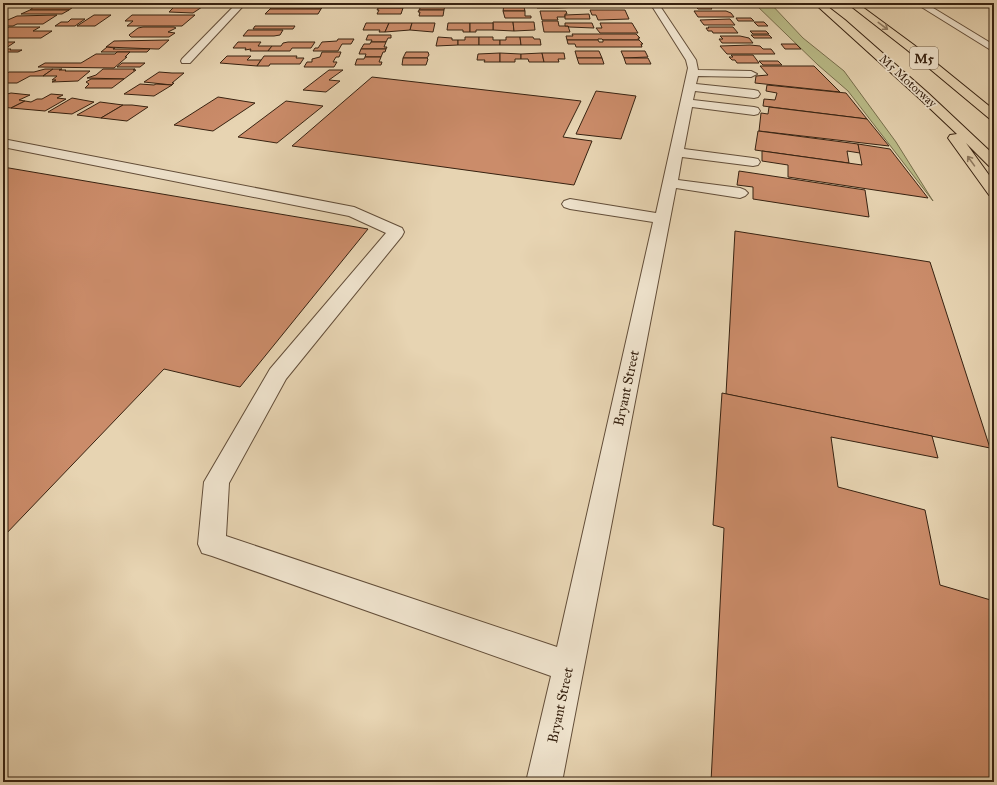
<svg xmlns="http://www.w3.org/2000/svg" width="997" height="785" font-family="'IM FELL Great Primer',serif">
	<rect width="100%" height="100%" fill="#e7d4b2"/>
	<filter id="stains"><feTurbulence type="fractalNoise" baseFrequency=".005" numOctaves="4"/><feColorMatrix values="0 0 0 0 .2 0 0 0 0 .09 0 0 0 0 .02 0 0 0 .5 -.17"/></filter>
	<radialGradient id="worn" r=".72"><stop offset=".6" stop-color="#630" stop-opacity="0"/><stop offset="1" stop-color="#630" stop-opacity=".3"/></radialGradient>
	<!-- green -->
	<polygon fill="#babc89" stroke="#786f4d" points="754,3 770,3 803,38 844,71 896,142 933,201 848,91 818,65"/>
	<!-- building -->
	<g fill="#cb8c6a" stroke="#372211">
		<polygon points="40,3 83,3 38,4"/>
		<polygon points="383,3 405,3 403,8 378,8"/>
		<rect x="422" y="3" width="23" height="2"/>
		<rect x="504" y="3" width="24" height="2"/>
		<polygon points="536,3 557,3 558,8 537,8"/>
		<polygon points="557,3 578,3 579,7 558,8"/>
		<polygon points="581,3 602,3 604,7 582,7"/>
		<polygon points="602,3 623,3 626,7 604,7"/>
		<polygon points="693,3 707,3 712,9 698,9 696,7 692,7 689,4"/>
		<polygon points="36,5 58,6 76,5 69,10 30,10"/>
		<polygon points="274,5 325,5 321,9 270,9"/>
		<polygon points="422,5 445,5 444,10 419,10"/>
		<polygon points="504,5 528,5 529,7 524,7 525,11 503,11"/>
		<polygon points="175,6 191,6 202,7 193,13 169,12"/>
		<polygon points="378,8 403,8 401,14 377,14 379,10 377,10"/>
		<polygon points="270,9 321,9 318,14 265,14"/>
		<polygon points="30,10 69,10 62,14 21,14"/>
		<polygon points="419,10 444,10 443,16 419,16 420,12 418,12"/>
		<polygon points="590,10 625,10 629,19 598,20 596,15 592,15"/>
		<polygon points="503,11 525,11 525,16 531,16 531,18 505,18"/>
		<polygon points="540,11 566,11 567,14 565,14 565,17 557,17 558,20 542,20"/>
		<polygon points="694,11 726,11 731,13 734,17 698,17"/>
		<polygon points="589,14 590,19 565,19 565,15"/>
		<polygon points="57,15 43,24 17,24 13,26 3,26 3,22 17,16"/>
		<polygon points="94,15 111,15 95,26 77,26"/>
		<polygon points="132,15 195,15 182,26 127,26 133,21 125,21"/>
		<polygon points="736,18 751,18 754,21 738,21"/>
		<polygon points="71,19 85,19 75,26 55,26 61,22 68,22"/>
		<polygon points="730,19 735,25 704,25 700,20"/>
		<polygon points="542,21 558,21 559,26 568,26 570,32 544,32"/>
		<polygon points="493,22 513,22 514,31 493,30"/>
		<polygon points="513,22 534,22 535,30 514,31"/>
		<polygon points="754,22 764,22 768,26 758,26"/>
		<polygon points="366,23 389,23 385,32 379,32 380,30 363,30"/>
		<polygon points="389,23 412,23 410,30 385,32"/>
		<polygon points="412,23 435,23 433,32 410,30"/>
		<polygon points="448,23 470,23 470,32 463,32 463,30 447,30"/>
		<polygon points="470,23 493,23 493,30 476,30 476,32 470,32"/>
		<polygon points="565,23 592,23 594,28 569,27 568,26 565,26"/>
		<polygon points="600,23 632,23 638,33 600,33 596,28 602,28"/>
		<polygon points="255,26 295,26 293,29 253,29"/>
		<polygon points="9,27 40,27 33,31 52,31 41,38 3,38 3,30"/>
		<polygon points="143,27 174,27 176,28 168,32 175,33 169,37 131,37 129,35 138,28"/>
		<polygon points="708,27 733,27 738,33 713,33 712,31 708,31 706,28 709,28"/>
		<polygon points="248,30 283,30 280,35 274,36 243,36"/>
		<polygon points="750,31 766,31 769,34 753,34"/>
		<polygon points="572,34 636,34 640,38 638,38 639,40 603,40 602,39 598,39 598,40 567,40 566,36 573,36"/>
		<polygon points="368,35 391,35 391,38 388,38 386,42 371,42 372,40 366,40"/>
		<polygon points="751,35 769,35 772,38 754,38"/>
		<polygon points="720,36 740,36 749,38 753,43 722,43 719,39 723,39"/>
		<polygon points="438,37 452,38 452,40 458,40 458,45 436,46"/>
		<polygon points="465,37 479,37 479,45 458,45 458,40 465,40"/>
		<polygon points="479,37 493,37 493,40 500,40 500,45 479,45"/>
		<polygon points="506,37 520,37 521,45 500,45 500,40 506,40"/>
		<polygon points="520,37 533,37 534,39 540,39 541,45 521,45"/>
		<polygon points="338,39 354,39 351,44 342,44 338,51 313,51 315,48 318,48 322,42 337,41"/>
		<polygon points="169,40 159,49 156,49 106,47 114,41"/>
		<polygon points="567,40 598,40 599,42 603,42 603,40 639,40 643,44 641,44 642,47 576,47 575,44 568,44"/>
		<polygon points="3,42 15,42 6,48 3,48"/>
		<polygon points="238,42 261,42 258,46 272,46 268,51 250,51 251,49 245,50 246,48 233,48"/>
		<polygon points="288,42 315,42 311,48 292,48 290,51 268,51 272,46 281,46 283,43"/>
		<polygon points="371,42 386,42 384,47 387,47 386,49 361,49 364,44 370,44"/>
		<polygon points="781,44 796,44 801,49 785,49"/>
		<polygon points="750,45 760,46 763,49 771,49 775,54 727,54 720,46"/>
		<polygon points="107,47 115,48 113,49 150,49 147,52 101,52"/>
		<polygon points="3,49 11,49 10,50 22,50 18,52 3,52"/>
		<polygon points="361,49 386,49 385,52 383,52 381,57 365,57 366,54 359,54"/>
		<polygon points="575,51 599,51 602,58 577,58"/>
		<polygon points="621,51 645,51 648,57 624,58"/>
		<polygon points="117,52 130,52 125,57 127,57 114,68 38,67 45,63 81,63 96,54 115,54"/>
		<polygon points="322,52 341,52 339,57 336,57 333,62 337,62 334,67 304,67 307,62 312,62 312,59 320,57"/>
		<polygon points="406,52 428,52 429,55 427,58 403,58"/>
		<polygon points="500,53 500,62 484,62 485,60 477,60 478,54"/>
		<polygon points="500,53 521,54 521,59 515,59 515,62 500,62"/>
		<polygon points="542,53 544,62 529,62 528,59 521,59 521,54"/>
		<polygon points="542,53 564,53 565,59 558,59 559,62 544,62"/>
		<polygon points="731,55 753,55 759,63 737,63 735,60 732,60 729,57 733,57"/>
		<polygon points="227,56 251,56 247,60 261,60 257,66 220,63"/>
		<polygon points="264,56 297,56 296,58 304,58 300,64 270,64 269,66 257,66"/>
		<polygon points="365,57 381,57 379,62 382,62 381,65 355,65 357,59 364,59"/>
		<polygon points="403,58 427,58 428,59 426,65 402,65"/>
		<polygon points="577,58 602,58 604,64 579,64"/>
		<polygon points="624,58 648,58 651,64 626,64"/>
		<polygon points="759,61 778,61 782,65 763,65"/>
		<polygon points="122,63 145,63 140,67 117,67"/>
		<polygon points="760,66 814,66 840,92 755,83 756,76 768,75"/>
		<polygon points="45,69 53,69 43,76 30,76 17,83 3,83 3,75 9,72 34,72"/>
		<polygon points="53,69 62,69 59,70 66,70 65,71 90,71 78,81 52,82 56,80 52,80 57,76 43,76"/>
		<polygon points="103,69 135,69 133,70 136,70 124,79 87,78 96,75"/>
		<polygon points="329,70 343,70 329,80 340,81 326,92 303,90"/>
		<polygon points="159,72 172,73 184,73 172,83 174,83 172,85 144,82"/>
		<polygon points="372,77 581,101 563,137 592,141 574,185 292,146"/>
		<polygon points="91,79 124,79 112,88 85,88 89,84 86,82"/>
		<polygon points="140,84 154,85 156,84 172,85 154,96 124,94"/>
		<polygon points="767,85 846,93 867,119 763,106 764,99 775,100 777,93 766,91"/>
		<polygon points="596,91 636,96 621,139 576,134"/>
		<polygon points="11,93 30,95 19,100 25,101 11,108 3,107 3,95"/>
		<polygon points="51,94 63,95 57,98 66,99 45,111 11,108 25,101 31,102 37,99 42,99"/>
		<polygon points="218,97 255,103 213,131 174,125"/>
		<polygon points="72,98 94,102 72,114 48,112"/>
		<polygon points="286,101 323,106 277,143 238,137"/>
		<polygon points="100,102 123,105 101,118 77,115"/>
		<polygon points="123,105 132,105 148,107 127,121 101,118"/>
		<polygon points="769,107 867,119 889,146 759,131 761,113 768,114"/>
		<polygon points="758,131 858,144 860,153 847,151 849,163 755,150"/>
		<polygon points="858,144 890,149 928,198 788,177 788,165 762,161 762,151 862,165"/>
		<polygon points="3,167 368,229 240,387 164,369 3,537"/>
		<polygon points="739,171 865,190 869,217 753,199 753,187 737,185"/>
		<polygon points="735,231 930,262 990,448 726,394"/>
		<polygon points="722,393 932,436 938,458 831,437 838,487 925,510 940,585 994,601 994,782 711,782 724,528 713,525"/>
	</g>
	<g fill="none" stroke-linecap="round" stroke-linejoin="round">
		<defs>
			<g id="minor">
				<polygon points="3,3 11,3 3,8"/>
				<polygon points="237,3 246,3 190,63 182,63 181,61 182,59"/>
				<polygon points="650,3 658,3 696,60 698,70 751,71 757,74 751,77 698,76 696,84 754,90 758,91 760,94 758,97 754,98 695,91 693,100 754,107 758,108 760,111 758,114 754,115 692,107 684,149 753,158 758,159 760,162 758,165 753,166 682,157 678,180 740,188 745,190 748,193 745,196 740,198 676,188 562,782 526,782 551,676 212,556 202,553 198,544 204,482 270,369 386,233 349,216 3,147 3,139 354,207 402,228 404,232 402,236 286,379 229,483 226,536 557,647 653,222 570,209 564,207 562,204 564,201 570,199 656,213 688,68 686,60"/>
				<polygon points="915,3 925,3 994,45 994,52"/>
			</g>
			<g id="highway">
				<polygon points="814,3 823,3 845,20 928,93 994,155 994,167 989,166 966,143 994,182 994,197 989,195 948,138 950,135 957,134 920,99"/>
				<polygon points="847,3 857,3 914,45 994,110 994,120 990,119 906,49"/>
			</g>
		</defs>
		<!-- minor casing -->
		<use href="#minor" stroke="#634e39" stroke-width="2"/>
		<!-- highway casing -->
		<use href="#highway" stroke="#372211" stroke-width="2"/>
		<!-- minor -->
		<use href="#minor" fill="#efe3cd" fill-rule="evenodd"/>
		<!-- highway -->
		<use href="#highway" fill="#e7d4b2" fill-rule="evenodd"/>
	</g>
	<!-- one-way arrows -->
	<defs><path id="oneway-shaft" d="M-6 0H5M1.5-3L5.5 0L1.5 3" fill="none" stroke-width="1.6" stroke-linecap="round" stroke-linejoin="round"/></defs>
	<g stroke="#8f7b62">
		<use href="#oneway-shaft" transform="translate(883 26) rotate(37)"/>
		<use href="#oneway-shaft" transform="translate(971 161) rotate(-126)"/>
	</g>
	<g text-anchor="middle" stroke-width="3.5" stroke-linejoin="round" paint-order="stroke">
		<!-- far-street labels -->
		<g font-size="12" fill="#372211" stroke="#efe3cd">
			<text transform="translate(908 81) rotate(42)" y="4">M5 Motorway</text>
		</g>
		<!-- shield labels -->
		<rect fill="#efe3cd" stroke="#6e5c49" stroke-width="1" x="910" y="47" width="28" height="22" rx="3"/>
		<g font-size="13" font-weight="bold" fill="#372211">
			<text x="924" y="63">M5</text>
		</g>
		<!-- street labels -->
		<g font-size="14" fill="#372211" stroke="#efe3cd">
			<text transform="translate(626 388) rotate(-78)" y="5">Bryant Street</text>
			<text transform="translate(560 705) rotate(-78)" y="5">Bryant Street</text>
		</g>
	</g>
	<!-- margin -->
	<rect width="997" height="785" fill="none" stroke="#e7d4b2" stroke-width="16"/>
	<rect x="4" y="4" width="989" height="777" fill="none" stroke="#372211" stroke-width="2"/>
	<rect x="8" y="8" width="981" height="769" fill="none" stroke="#372211"/>
	<rect width="100%" height="100%" filter="url(#stains)"/>
	<rect width="100%" height="100%" fill="url(#worn)"/>
</svg>
